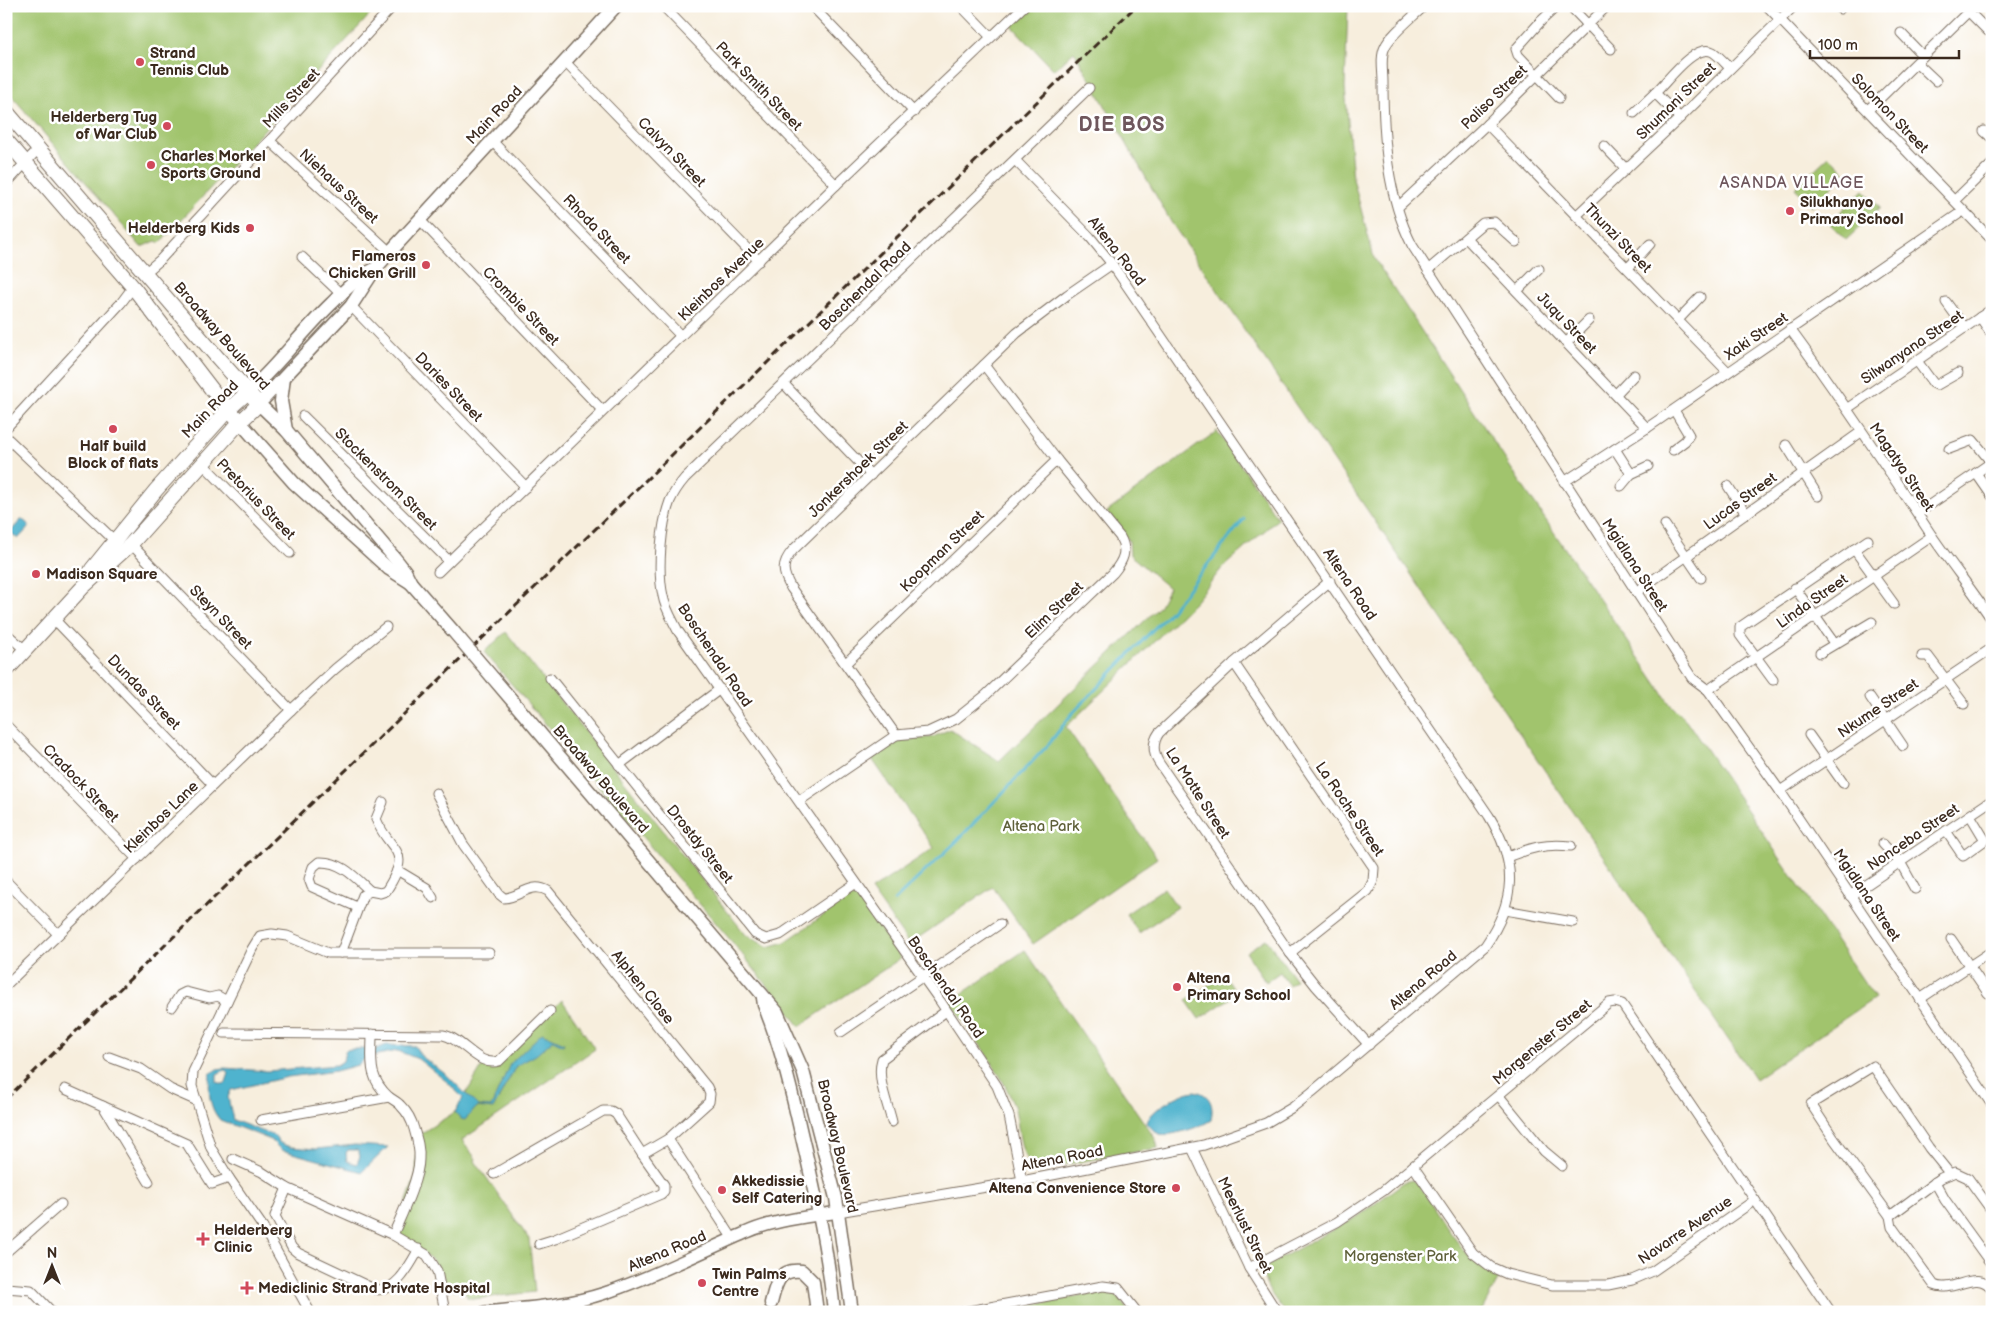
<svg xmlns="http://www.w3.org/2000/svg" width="1998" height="1318" font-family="'Balsamiq Sans',sans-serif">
	<rect width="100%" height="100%" fill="#fff"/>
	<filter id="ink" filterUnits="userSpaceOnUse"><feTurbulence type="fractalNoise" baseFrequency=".02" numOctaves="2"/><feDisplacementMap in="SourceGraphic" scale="10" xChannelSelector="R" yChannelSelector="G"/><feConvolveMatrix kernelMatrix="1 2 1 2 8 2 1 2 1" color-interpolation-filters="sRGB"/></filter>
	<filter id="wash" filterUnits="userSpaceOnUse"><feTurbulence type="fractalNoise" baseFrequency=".0096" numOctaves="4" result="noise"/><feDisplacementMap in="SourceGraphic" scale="20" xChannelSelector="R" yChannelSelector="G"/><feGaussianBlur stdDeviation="1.12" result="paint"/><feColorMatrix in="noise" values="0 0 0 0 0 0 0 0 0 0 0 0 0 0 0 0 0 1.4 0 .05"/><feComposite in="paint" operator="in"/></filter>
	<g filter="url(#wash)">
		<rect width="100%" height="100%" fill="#f7eedd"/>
		<!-- green -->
		<g fill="#a1c46d" stroke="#6e7746">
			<polygon points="6,6 378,6 160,243 156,241 141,247 6,89"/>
			<polygon points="1031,6 1348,6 1345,87 1353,179 1374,258 1518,479 1670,704 1686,720 1875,998 1755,1079 1171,222 1074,51 1054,70 1011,25"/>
			<polygon points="1829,156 1846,173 1812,206 1795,188"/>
			<polygon points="1863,190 1880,208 1846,240 1829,223"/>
			<polygon points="1217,431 1278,519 1222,568 1195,602 1066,727 1157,858 1033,944 993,887 909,944 871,890 934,848 872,759 899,741 933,737 950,729 999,761 1159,607 1169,588 1130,555 1129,541 1107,512"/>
			<polygon points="506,632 746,935 768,947 785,942 850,897 859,898 901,958 800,1026 733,943 484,652"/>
			<polygon points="1164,888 1177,907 1139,933 1126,914"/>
			<polygon points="1266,939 1296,980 1289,985 1280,972 1266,982 1246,952"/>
			<path d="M 1025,950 L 1156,1140 L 1158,1148 L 1040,1169 C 1018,1167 1020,1124 1014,1106 C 1001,1070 971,1033 950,1002 Z"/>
			<polygon points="1224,975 1237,994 1199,1019 1186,1000"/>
			<polygon points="562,1000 595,1049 462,1140 476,1159 475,1161 529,1239 535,1292 474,1299 467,1297 467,1294 458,1289 454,1290 454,1287 442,1288 433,1260 395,1234 416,1175 417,1136 455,1112 485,1062 499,1061"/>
			<path d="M 1412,1180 L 1419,1185 C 1442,1218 1462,1260 1499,1278 L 1481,1312 L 1285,1312 C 1276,1299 1256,1281 1268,1265 L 1360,1215 L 1404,1182 Z"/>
			<polygon points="1108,1291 1118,1296 1129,1312 993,1312"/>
		</g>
		<!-- water -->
		<g fill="#4fb3ce" stroke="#456e76" fill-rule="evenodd">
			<polygon points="22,519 30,526 18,539 10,532"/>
			<path d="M 542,1033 L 564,1043 L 563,1045 L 553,1040 L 536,1055 L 516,1066 L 493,1109 L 477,1107 L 465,1120 L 461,1119 L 455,1112 L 463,1098 L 446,1081 L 418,1059 L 398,1051 L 367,1057 L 358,1065 L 336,1071 L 288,1077 L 231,1090 L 228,1097 L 233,1120 L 275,1136 L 280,1143 L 290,1147 L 316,1149 L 355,1145 L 388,1147 L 362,1172 L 281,1150 L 271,1140 L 220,1120 C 209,1108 208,1091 210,1074 L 217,1069 L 224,1068 L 267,1071 L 337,1065 L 343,1061 L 345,1051 L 350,1049 L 376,1049 L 386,1045 L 415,1046 L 421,1056 L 448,1076 L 478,1106 L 491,1107 L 510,1064 ZM 225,1070 L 229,1073 L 226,1082 L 224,1084 L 217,1082 L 217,1074 ZM 348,1150 L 358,1150 L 360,1156 L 357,1164 L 347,1161 L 346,1153 Z"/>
			<path d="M 1195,1091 C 1211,1094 1214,1106 1211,1120 C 1201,1127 1171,1137 1159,1134 C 1154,1132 1151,1127 1147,1123 C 1150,1109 1182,1092 1195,1091 Z"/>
		</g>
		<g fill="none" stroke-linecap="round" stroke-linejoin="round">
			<!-- stream -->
			<polyline stroke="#4fb3ce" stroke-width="3" points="894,901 956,842 1048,745 1071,715 1169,613 1244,519"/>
		</g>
	</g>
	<g filter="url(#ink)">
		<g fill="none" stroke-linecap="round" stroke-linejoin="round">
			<defs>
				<g id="minor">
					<polyline points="663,6 836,185"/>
					<polyline points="812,6 914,112"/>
					<polyline points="961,6 991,37"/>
					<path d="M 1424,6 C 1413,17 1390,35 1385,47 C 1380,57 1383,71 1383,82 C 1383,136 1387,196 1412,245 L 1692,678 L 1708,690 L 1780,791 L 1992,1105"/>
					<polyline points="1557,6 1541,21 1516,49 1518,55 1559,98"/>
					<polyline points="1570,6 1611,49"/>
					<polyline points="1767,6 1992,240"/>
					<polyline points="1840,9 1842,6"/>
					<polyline points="1969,12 1988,31"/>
					<polyline points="1901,33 1923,56"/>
					<polyline points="565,62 759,261"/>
					<polyline points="1917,63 1936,81"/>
					<polyline points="1868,110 1974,6"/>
					<polyline points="1634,113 1655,93"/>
					<path d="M 1680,118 L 1655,93 C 1667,82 1695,42 1713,52 C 1719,56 1725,63 1730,68"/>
					<polyline points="1487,124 1728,372"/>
					<polyline points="1984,131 1992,138"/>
					<polyline points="270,141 390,252"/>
					<polyline points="492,141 681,336"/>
					<polyline points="1604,146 1626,169"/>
					<polyline points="6,184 38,149"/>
					<polyline points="1955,200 1992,164"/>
					<polyline points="1398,207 1487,124 1607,6"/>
					<polyline points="1577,215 1680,118 1794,6"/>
					<polyline points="420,220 603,411"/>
					<polyline points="1466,238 1647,428"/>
					<polyline points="302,257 341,294"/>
					<polyline points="1628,268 1650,244"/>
					<polyline points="1428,270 1483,223 1494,222 1516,242"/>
					<polyline points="146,272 160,260 393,6"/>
					<polyline points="1517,291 1539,269"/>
					<polyline points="1946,302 1965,328"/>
					<polyline points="351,306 526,487"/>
					<polyline points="1980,317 1992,335"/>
					<polyline points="1678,320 1700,297"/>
					<path d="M 1790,329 C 1840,397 1886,466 1932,536 C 1951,564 1973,591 1992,620"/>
					<polyline points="1567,342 1589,320"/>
					<polyline points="1917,361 1933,383 1937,385 1958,373"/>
					<polyline points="784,384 871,475"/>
					<polyline points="1616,394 1634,375"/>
					<polyline points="1848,408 1992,309"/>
					<polyline points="303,416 449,561"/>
					<polyline points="6,428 121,303 133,287"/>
					<polyline points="6,437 115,541"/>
					<polyline points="1786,445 1818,496"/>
					<polyline points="1615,449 1631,474"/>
					<polyline points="1949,449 1973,440 1991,462"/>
					<polyline points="1673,450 1685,441 1689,435 1674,410"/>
					<polyline points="203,464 290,553"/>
					<polyline points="1976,473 1992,496"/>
					<polyline points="1564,482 1647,428 1963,211"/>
					<polyline points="1621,486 1631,474 1648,466"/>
					<polyline points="1728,486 1746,514"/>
					<polyline points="1918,513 1992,462"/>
					<polyline points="1665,525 1701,578"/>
					<polyline points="131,544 291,710"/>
					<polyline points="1854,549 1894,604"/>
					<polyline points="438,572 836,185 1024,6"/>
					<path d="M 1330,581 L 1234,663 L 1159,733 C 1152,743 1153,753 1159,763 L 1290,953 L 1316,986 L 1369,1045"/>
					<polyline points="1795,588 1834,643"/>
					<polyline points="1636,592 1861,432"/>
					<polyline points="54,619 213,785"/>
					<polyline points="6,633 25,650"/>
					<polyline points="1820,653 1872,622"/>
					<polyline points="1922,656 1928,656 1964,704"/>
					<polyline points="846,663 1057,460"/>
					<polyline points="1234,663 1374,868 1373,881 1368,891 1290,953"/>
					<polyline points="550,678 755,934 766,939 780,935 856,883"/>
					<polyline points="1773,680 1740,635 1740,627 1868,540"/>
					<polyline points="1708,690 1932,536"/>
					<polyline points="1870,697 1903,746"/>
					<polyline points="6,725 137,859"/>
					<path d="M 896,735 L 791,588 C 782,572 781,564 793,550 L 1017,333 L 1067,295 L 1112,264"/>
					<polyline points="1809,735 1843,783"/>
					<polyline points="619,765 720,689"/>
					<polyline points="1780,791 1992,648"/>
					<path d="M 436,793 L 463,844 L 499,894 L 504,898 C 520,898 530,881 548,891 L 707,1087 L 710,1094 L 709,1102 L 668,1139 L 733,1239"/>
					<path d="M 799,801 L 896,735 L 928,732 L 956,719 L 986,695 L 1113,573 C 1123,561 1128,551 1120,537 L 1057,460 L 984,365"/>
					<polyline points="1946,831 1963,856 1985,840 1970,815"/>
					<polyline points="1883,844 1900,862 1915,889"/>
					<path d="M 1507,857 C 1531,848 1545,843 1571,846"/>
					<polyline points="397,870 427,888 433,898"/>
					<polyline points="6,881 58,934"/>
					<polyline points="1850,896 1992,800"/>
					<path d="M 357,907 L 312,887 L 309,879 L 313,867 L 319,862 C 341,861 355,877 370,891"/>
					<polyline points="1505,910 1573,922"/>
					<polyline points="1951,939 1988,993"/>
					<path d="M 341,953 L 363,895 L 370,891 L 380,893 L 386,891 C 414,848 390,854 376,819 L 383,802"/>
					<polyline points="6,985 291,710 335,669 386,627"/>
					<polyline points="1920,999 1992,951"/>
					<polyline points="172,1007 180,995 186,992 209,998 218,996 227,1001"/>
					<polyline points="841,1032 1000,924"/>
					<path d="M 224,1033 L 443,1035 C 463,1038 478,1068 499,1061 L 550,1011"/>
					<path d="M 372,1034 C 372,1060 367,1077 389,1097 C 393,1100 398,1102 401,1106 C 407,1112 412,1121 414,1129 C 417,1139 420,1149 419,1159 C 419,1179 401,1216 393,1235"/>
					<polyline points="109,1057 141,1069 170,1089 197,1101"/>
					<polyline points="65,1089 187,1144 212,1184 229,1178"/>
					<polyline points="1499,1096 1544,1151 1562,1166"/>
					<polyline points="103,1106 149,1182"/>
					<polyline points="261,1120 389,1097"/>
					<path d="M 892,1122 C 888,1104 876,1078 882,1059 L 946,1011"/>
					<polyline points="1192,1148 1249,1268 1277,1312"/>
					<polyline points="233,1159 262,1172 287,1188 393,1235 427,1255 437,1271 445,1312"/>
					<polyline points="1413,1166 1473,1253 1491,1267 1507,1274 1552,1285 1608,1285 1632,1280 1653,1271 1755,1200"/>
					<polyline points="494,1174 603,1111 611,1111 616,1114 642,1154 668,1139"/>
					<path d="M 1022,1181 L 1009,1116 L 997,1086 L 940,1001 L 678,631 C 672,619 665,608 663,596 C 657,570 661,525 670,501 C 674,492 679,485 685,478 L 1089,88"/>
					<polyline points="1935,1182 1945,1200 1992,1265"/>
					<path d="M 287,1188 L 275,1216 L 292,1248 L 298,1253 L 374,1289 C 395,1295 410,1265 419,1249"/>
					<path d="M 1992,1211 L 1968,1178 L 1955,1172 L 1941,1178 L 1890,1216 L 1892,1227 L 1934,1285 C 1953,1294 1977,1268 1992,1289"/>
					<path d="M 838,1212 L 1022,1181 L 1204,1145 L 1266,1123 L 1293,1107 L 1312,1092 L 1485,946 C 1516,901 1518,863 1489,816 L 1112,264 L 1090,237 L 1015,160"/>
					<polyline points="1890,1216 1834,1139 1811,1104 1873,1066 1929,1148 1950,1174"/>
					<polyline points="539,1244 555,1239 661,1194 664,1191 664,1185 642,1154"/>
					<polyline points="6,1252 61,1204"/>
					<polyline points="1249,1268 1337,1222 1383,1191 1609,1003 1615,1002 1622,1004 1831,1312"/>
					<polyline points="6,1288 31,1290 52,1312"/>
					<polyline points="310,1312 263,1227 229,1178 211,1148 192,1086 193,1072 252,949 260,936 272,934 287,936 328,953 489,953"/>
					<polyline points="963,1312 1103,1286 1118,1288 1137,1312"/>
				</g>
				<path id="tertiary" d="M 485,1312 C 525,1308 566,1306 605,1293 C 653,1277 699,1253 745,1233 C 773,1220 808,1217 838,1212"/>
				<g id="secondary">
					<polyline points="284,378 281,401 286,430"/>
					<path d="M 248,392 C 278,365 302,332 331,304 C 344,291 356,278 373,270"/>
					<polyline points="240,422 294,483 389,569 411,583"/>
					<polyline points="453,631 411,583 405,571 398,562 286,430 259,404 351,306 375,269 390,252 616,6"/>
					<polyline points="493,678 777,1012 803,1071 836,1198 852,1312"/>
					<path d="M 763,998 L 764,1005 C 781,1047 791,1089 801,1133 C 815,1191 828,1251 834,1312"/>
					<path d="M 771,1303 C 776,1284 778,1268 802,1271 L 813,1282 L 817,1312"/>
				</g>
				<g id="primary">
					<polyline points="6,111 217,357 259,404 240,422 131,544 83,587 6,671"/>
					<polyline points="6,140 133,287 213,391 240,422"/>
					<polyline points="88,577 92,569 156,490 229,409 248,392"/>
				</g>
			</defs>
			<!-- minor casing -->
			<use href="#minor" stroke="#7d6f61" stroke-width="11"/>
			<!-- tertiary casing -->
			<use href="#tertiary" stroke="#7d6f61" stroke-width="14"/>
			<!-- secondary casing -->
			<use href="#secondary" stroke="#7d6f61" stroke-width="15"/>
			<!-- primary casing -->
			<use href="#primary" stroke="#7d6f61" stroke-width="16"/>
			<!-- minor -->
			<use href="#minor" stroke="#fff" stroke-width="9"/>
			<!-- tertiary -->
			<use href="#tertiary" stroke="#fff" stroke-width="11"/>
			<!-- secondary -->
			<use href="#secondary" stroke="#fff" stroke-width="12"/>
			<!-- primary -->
			<use href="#primary" stroke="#fff" stroke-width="14"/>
			<!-- rail -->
			<polyline stroke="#3b2a1e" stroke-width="3" stroke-dasharray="8 4" stroke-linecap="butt" points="6,1099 1136,6"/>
			<defs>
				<polyline id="secondary-bridge" points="453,631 493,678"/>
			</defs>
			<!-- secondary-bridge casing -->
			<use href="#secondary-bridge" stroke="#7d6f61" stroke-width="15" stroke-linecap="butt"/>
			<!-- secondary-bridge -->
			<use href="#secondary-bridge" stroke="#fff" stroke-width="12"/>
		</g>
	</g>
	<!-- markers -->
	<g fill="#d1495b" stroke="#fff" stroke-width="2">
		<circle cx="140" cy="62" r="5"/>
		<circle cx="167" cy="126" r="5"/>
		<circle cx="151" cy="165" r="5"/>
		<circle cx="1790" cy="211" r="5"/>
		<circle cx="250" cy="228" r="5"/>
		<circle cx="426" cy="265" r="5"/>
		<circle cx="113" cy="429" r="5"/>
		<circle cx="36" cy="574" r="5"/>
		<circle cx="1177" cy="987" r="5"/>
		<circle cx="1176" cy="1188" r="5"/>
		<circle cx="722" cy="1190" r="5"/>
		<path d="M200.5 1231.5h5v5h5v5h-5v5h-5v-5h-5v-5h5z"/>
		<circle cx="702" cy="1283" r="5"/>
		<path d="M244.5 1280.5h5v5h5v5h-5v5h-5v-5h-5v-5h5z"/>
	</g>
	<g text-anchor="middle" stroke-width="5" stroke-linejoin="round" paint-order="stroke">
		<!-- poi labels -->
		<g font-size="15" font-weight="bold" fill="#3b2a1e" stroke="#fff" text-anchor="start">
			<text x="150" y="58">Strand<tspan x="150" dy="17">Tennis Club</tspan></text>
			<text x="157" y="122" text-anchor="end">Helderberg Tug<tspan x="157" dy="17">of War Club</tspan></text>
			<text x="161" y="161">Charles Morkel<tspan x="161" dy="17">Sports Ground</tspan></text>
			<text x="1800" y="207">Silukhanyo<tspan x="1800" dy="17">Primary School</tspan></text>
			<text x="240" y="233" text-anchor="end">Helderberg Kids</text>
			<text x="416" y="261" text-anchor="end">Flameros<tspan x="416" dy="17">Chicken Grill</tspan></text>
			<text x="113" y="451" text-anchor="middle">Half build<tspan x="113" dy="17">Block of flats</tspan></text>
			<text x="46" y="579">Madison Square</text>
			<text x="1187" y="983">Altena<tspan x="1187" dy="17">Primary School</tspan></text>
			<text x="732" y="1186">Akkedissie<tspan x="732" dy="17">Self Catering</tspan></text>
			<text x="1166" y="1193" text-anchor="end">Altena Convenience Store</text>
			<text x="214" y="1235">Helderberg<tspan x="214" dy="17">Clinic</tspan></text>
			<text x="712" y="1279">Twin Palms<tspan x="712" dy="17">Centre</tspan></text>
			<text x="258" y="1293">Mediclinic Strand Private Hospital</text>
		</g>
		<!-- street labels -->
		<g font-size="15" fill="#3b2a1e" stroke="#fff">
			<text transform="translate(759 86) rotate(46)" y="5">Park Smith Street</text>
			<text transform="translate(1494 97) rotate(-44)" y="5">Paliso Street</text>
			<text transform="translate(291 98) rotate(-47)" y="5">Mills Street</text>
			<text transform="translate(1676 101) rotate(-44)" y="5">Shumani Street</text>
			<text transform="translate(1890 113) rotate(46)" y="5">Solomon Street</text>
			<text transform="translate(494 115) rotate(-47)" y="5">Main Road</text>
			<text transform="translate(672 152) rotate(46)" y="5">Calvyn Street</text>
			<text transform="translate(339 186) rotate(43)" y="5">Niehaus Street</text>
			<text transform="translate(597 229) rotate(46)" y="5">Rhoda Street</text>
			<text transform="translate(1618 238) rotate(46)" y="5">Thunzi Street</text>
			<text transform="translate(1117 251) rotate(52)" y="5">Altena Road</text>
			<text transform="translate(721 279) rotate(-44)" y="5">Kleinbos Avenue</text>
			<text transform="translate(865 286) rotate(-44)" y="5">Boschendal Road</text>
			<text transform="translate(521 306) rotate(46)" y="5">Crombie Street</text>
			<text transform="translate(1567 323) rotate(46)" y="5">Juqu Street</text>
			<text transform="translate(222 336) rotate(49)" y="5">Broadway Boulevard</text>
			<text transform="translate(1756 336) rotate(-34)" y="5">Xaki Street</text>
			<text transform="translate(1912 347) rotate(-34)" y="5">Silwanyana Street</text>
			<text transform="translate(449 387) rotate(46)" y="5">Daries Street</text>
			<text transform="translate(210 409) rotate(-46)" y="5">Main Road</text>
			<text transform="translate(1902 467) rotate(56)" y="5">Magatya Street</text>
			<text transform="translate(858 469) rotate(-44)" y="5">Jonkershoek Street</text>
			<text transform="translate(386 479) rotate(45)" y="5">Stockenstrom Street</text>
			<text transform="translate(256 499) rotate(46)" y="5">Pretorius Street</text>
			<text transform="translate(1740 501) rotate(-36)" y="5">Lucas Street</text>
			<text transform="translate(942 551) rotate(-44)" y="5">Koopman Street</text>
			<text transform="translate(1635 565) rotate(57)" y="5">Mgidlana Street</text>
			<text transform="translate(1350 584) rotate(56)" y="5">Altena Road</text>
			<text transform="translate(1812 601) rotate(-35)" y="5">Linda Street</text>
			<text transform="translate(1054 610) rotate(-44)" y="5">Elim Street</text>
			<text transform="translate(221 617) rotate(46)" y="5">Steyn Street</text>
			<text transform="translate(715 655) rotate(56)" y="5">Boschendal Road</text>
			<text transform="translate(144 692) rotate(46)" y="5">Dundas Street</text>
			<text transform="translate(1878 708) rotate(-34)" y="5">Nkume Street</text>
			<text transform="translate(601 779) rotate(49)" y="5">Broadway Boulevard</text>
			<text transform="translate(81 783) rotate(46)" y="5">Cradock Street</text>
			<text transform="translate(1198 793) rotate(57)" y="5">La Motte Street</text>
			<text transform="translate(1350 809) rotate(56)" y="5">La Roche Street</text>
			<text transform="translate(161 817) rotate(-44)" y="5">Kleinbos Lane</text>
			<text transform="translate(1913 837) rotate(-34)" y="5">Nonceba Street</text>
			<text transform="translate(700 844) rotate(51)" y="5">Drostdy Street</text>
			<text transform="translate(1867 895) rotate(56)" y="5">Mgidlana Street</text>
			<text transform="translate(1423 980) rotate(-40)" y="5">Altena Road</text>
			<text transform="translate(643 987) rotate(51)" y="5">Alphen Close</text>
			<text transform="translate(946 987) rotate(55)" y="5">Boschendal Road</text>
			<text transform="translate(1542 1042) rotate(-40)" y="5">Morgenster Street</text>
			<text transform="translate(838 1146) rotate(77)" y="5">Broadway Boulevard</text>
			<text transform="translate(1062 1158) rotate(-11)" y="5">Altena Road</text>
			<text transform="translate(1245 1225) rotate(64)" y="5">Meerlust Street</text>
			<text transform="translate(1685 1230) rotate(-34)" y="5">Navarre Avenue</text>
			<text transform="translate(667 1251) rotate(-23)" y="5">Altena Road</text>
		</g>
		<!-- park labels -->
		<g font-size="15" fill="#5f603a" stroke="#fff">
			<text x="1041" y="831">Altena Park</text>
			<text x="1400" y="1261">Morgenster Park</text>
		</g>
		<!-- neighbourhood labels -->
		<g font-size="16" letter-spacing="1" fill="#6f575d" stroke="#fff">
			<text x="1792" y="188">ASANDA VILLAGE</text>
		</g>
		<!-- district labels -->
		<g font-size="20" font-weight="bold" letter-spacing="1" fill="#6f575d" stroke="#fff">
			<text x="1122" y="131">DIE BOS</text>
		</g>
	</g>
	<!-- margin -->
	<rect width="1998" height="1318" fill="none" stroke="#fff" stroke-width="25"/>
	<!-- north arrow -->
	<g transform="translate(52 1266)" stroke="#ffffff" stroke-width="4" paint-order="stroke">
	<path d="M0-4L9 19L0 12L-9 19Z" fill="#3b2a1e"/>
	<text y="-8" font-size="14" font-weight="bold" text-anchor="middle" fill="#3b2a1e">N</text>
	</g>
	<!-- scale -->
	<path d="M1810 50v8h149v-8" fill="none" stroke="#3b2a1e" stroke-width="2.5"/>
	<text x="1818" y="50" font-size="15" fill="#3b2a1e" stroke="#ffffff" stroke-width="4" paint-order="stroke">100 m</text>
</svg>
